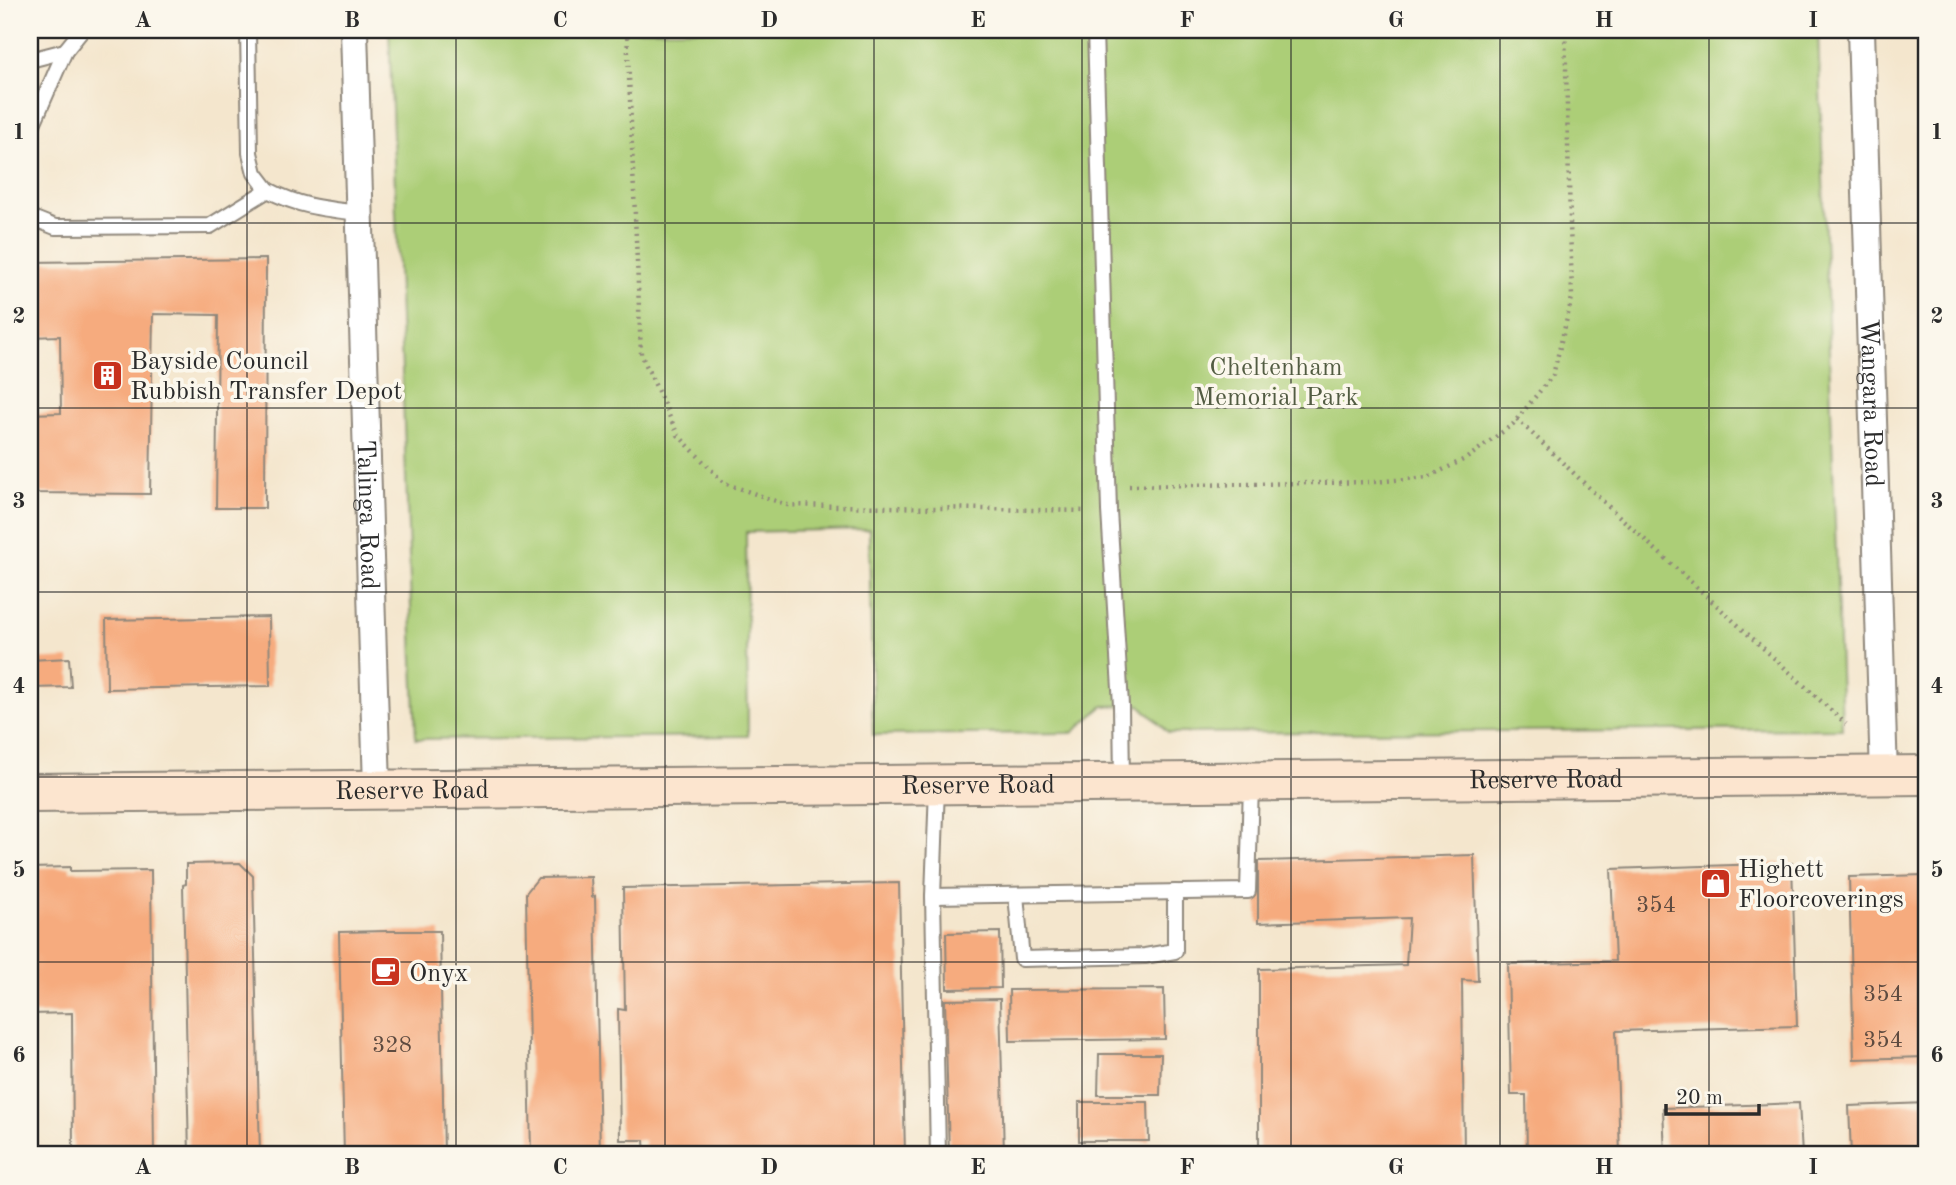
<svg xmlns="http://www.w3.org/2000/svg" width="1956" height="1185" font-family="'Old Standard TT',serif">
	<rect width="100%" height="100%" fill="#fbf7ec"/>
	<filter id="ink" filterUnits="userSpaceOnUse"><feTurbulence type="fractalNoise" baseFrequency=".0143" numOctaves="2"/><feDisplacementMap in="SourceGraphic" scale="14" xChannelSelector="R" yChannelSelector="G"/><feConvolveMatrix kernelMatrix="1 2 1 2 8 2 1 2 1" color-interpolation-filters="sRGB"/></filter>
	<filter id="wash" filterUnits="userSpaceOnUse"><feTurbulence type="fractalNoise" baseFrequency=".00686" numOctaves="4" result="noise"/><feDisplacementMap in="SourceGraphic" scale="28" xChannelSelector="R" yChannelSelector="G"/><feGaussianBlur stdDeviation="1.57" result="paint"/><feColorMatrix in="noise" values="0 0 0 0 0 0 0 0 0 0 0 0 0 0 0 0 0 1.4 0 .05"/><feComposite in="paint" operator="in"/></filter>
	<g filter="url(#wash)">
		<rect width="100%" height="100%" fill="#f4e6cd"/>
		<!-- green -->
		<polygon fill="#acce77" stroke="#6c7c51" stroke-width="2" points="389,30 1818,30 1842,729 1169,733 1140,705 1103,706 1072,733 873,735 869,529 746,532 748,736 416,739"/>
		<g id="blocks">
			<!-- building -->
			<g fill="#f6ab7e">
				<polygon points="266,259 265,508 216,508 218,315 153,314 150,494 30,493 30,414 61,413 60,336 30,337 30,262"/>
				<polygon points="269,617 270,686 107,689 106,620"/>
				<polygon points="69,658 71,687 30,688 30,660"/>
				<polygon points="1474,855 1478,981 1462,980 1464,1155 1259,1155 1259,969 1406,965 1409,918 1258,923 1258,861"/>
				<polygon points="240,863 253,876 260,1155 189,1155 183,885 186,884 186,864"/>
				<polygon points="1792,863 1797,1026 1616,1031 1620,1155 1527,1155 1526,1095 1511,1095 1508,964 1615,961 1611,869"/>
				<polygon points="70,867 70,871 151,870 154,1155 73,1155 72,1013 30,1014 30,868"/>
				<polygon points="1926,875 1926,1057 1854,1059 1849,877"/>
				<polygon points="591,877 592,897 595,896 600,1155 531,1155 526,893 538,878"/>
				<polygon points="899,883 905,1155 645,1155 644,1140 620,1140 618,1009 625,1010 623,888"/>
				<polygon points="389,931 440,931 444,1155 344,1155 339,932"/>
				<polygon points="1000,932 1001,988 947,989 946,933"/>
				<polygon points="1164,989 1165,1039 1010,1041 1009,990"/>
				<polygon points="1000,999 1004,1155 949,1155 945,1000"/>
				<polygon points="1099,1054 1161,1054 1160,1095 1098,1095"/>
				<polygon points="1079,1102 1148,1102 1149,1141 1079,1141"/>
				<polygon points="1799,1103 1802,1155 1665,1155 1663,1108"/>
				<polygon points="1926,1103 1926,1155 1851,1155 1849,1106"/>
			</g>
		</g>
	</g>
	<g filter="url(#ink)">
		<use href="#blocks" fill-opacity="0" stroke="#90887c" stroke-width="2"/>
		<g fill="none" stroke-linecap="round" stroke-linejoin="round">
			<defs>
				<g id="lane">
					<polyline points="248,30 250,153 255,173 268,190"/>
					<polyline points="1095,30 1109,511 1121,705 1122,782"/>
					<polyline points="30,60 65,51"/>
					<polyline points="30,131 65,51 82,30"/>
					<path d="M 30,217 L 55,227 L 210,226 L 268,190 C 300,207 325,209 360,213"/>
					<polyline points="937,787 933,896 938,1155"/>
					<polyline points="1016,895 1022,959 1145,956 1175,951 1175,892"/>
					<polyline points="933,896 1248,891 1251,784"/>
				</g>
				<g id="street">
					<path id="s1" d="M 354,30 L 377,788"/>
					<path id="s2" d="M 1861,30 L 1884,776"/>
				</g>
				<g id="secondary">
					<path id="s3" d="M 30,793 L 1926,775"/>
				</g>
			</defs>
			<!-- lane casing -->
			<use href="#lane" stroke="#90887c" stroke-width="18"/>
			<!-- street casing -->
			<use href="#street" stroke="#90887c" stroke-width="30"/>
			<!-- secondary casing -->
			<use href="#secondary" stroke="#90887c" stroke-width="42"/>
			<!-- path -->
			<g stroke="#90887c" stroke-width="4.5" stroke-dasharray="2 5" stroke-linecap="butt">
				<polyline points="627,30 641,354 678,435 724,483 787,505 1087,511"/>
				<polyline points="1517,419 1608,506 1846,724"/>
				<polyline points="1129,486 1374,482 1428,477 1467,458 1513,424 1553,375 1572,298 1565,30"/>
			</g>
			<!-- lane -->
			<use href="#lane" stroke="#fff" stroke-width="14"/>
			<!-- street -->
			<use href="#street" stroke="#fff" stroke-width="26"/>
			<!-- secondary -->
			<use href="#secondary" stroke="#fce5cf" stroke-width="38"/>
		</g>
	</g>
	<!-- grid -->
	<path fill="none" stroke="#2b2b2b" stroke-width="2" stroke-opacity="0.55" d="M 247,30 L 247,1155M 456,30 L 456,1155M 665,30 L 665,1155M 874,30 L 874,1155M 1082,30 L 1082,1155M 1291,30 L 1291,1155M 1500,30 L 1500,1155M 1709,30 L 1709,1155M 30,223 L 1926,223M 30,408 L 1926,408M 30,592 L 1926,592M 30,777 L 1926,777M 30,962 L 1926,962"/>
	<!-- icons -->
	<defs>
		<symbol id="building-square" viewBox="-11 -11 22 22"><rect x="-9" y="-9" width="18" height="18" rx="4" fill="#c8321e" stroke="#fbf7ec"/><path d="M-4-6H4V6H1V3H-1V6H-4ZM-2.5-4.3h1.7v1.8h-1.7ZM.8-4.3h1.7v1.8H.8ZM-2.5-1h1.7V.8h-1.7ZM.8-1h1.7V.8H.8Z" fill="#fff"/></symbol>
		<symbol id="shop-square" viewBox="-11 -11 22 22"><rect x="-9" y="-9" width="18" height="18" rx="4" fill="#c8321e" stroke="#fbf7ec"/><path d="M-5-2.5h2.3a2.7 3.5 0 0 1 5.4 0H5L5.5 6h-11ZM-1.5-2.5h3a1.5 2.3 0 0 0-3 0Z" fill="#fff"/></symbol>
		<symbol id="cafe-square" viewBox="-11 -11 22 22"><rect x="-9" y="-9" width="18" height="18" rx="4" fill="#c8321e" stroke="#fbf7ec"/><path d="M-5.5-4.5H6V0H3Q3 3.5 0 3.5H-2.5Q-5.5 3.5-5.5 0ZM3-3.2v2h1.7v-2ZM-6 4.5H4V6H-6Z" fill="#fff"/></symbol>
	</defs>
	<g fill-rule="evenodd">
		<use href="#building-square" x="90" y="358" width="35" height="35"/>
		<use href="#shop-square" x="1698" y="866" width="35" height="35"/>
		<use href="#cafe-square" x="368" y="954" width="35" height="35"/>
	</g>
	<g text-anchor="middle" stroke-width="7" stroke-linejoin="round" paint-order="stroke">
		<!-- number labels -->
		<g font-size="23" fill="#5e4b40">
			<text x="1656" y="912">354</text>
			<text x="1883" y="1001">354</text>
			<text x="1883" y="1047">354</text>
			<text x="392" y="1052">328</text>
		</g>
		<!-- poi labels -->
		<g font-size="26" fill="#2b2b2b" stroke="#fbf7ec" text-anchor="start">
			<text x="130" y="369">Bayside Council<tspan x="130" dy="30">Rubbish Transfer Depot</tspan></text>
			<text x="1738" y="877">Highett<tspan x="1738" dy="30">Floorcoverings</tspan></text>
			<text x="409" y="981">Onyx</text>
		</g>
		<!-- park labels -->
		<g font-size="26" fill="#525c42" stroke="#fbf7ec">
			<text x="1276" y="375">Cheltenham<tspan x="1276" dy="30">Memorial Park</tspan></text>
		</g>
		<!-- street labels -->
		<g font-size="26" fill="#2b2b2b" stroke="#fbf7ec">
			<text dy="9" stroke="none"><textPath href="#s2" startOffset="373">Wangara Road</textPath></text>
			<text dy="9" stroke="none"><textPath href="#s1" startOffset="485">Talinga Road</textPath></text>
			<text dy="9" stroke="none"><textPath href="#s3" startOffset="1516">Reserve Road</textPath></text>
			<text dy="9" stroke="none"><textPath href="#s3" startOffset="948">Reserve Road</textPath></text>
			<text dy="9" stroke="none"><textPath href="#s3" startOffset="382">Reserve Road</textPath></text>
		</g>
	</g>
	<!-- margin -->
	<rect width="1956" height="1185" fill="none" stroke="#fbf7ec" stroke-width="77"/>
	<!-- scale -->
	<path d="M1666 1104v10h93v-10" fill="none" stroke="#2b2b2b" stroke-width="3.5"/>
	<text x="1676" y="1104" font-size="21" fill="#2b2b2b" stroke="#fbf7ec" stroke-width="5" paint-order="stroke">20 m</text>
	<rect x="38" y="38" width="1880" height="1108" fill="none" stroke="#2b2b2b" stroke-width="2.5"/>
	<g font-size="23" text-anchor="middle" font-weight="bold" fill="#2b2b2b">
		<text x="143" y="27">A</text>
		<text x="352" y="27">B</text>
		<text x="560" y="27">C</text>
		<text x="769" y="27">D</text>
		<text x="978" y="27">E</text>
		<text x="1187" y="27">F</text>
		<text x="1396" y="27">G</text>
		<text x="1604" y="27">H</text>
		<text x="1813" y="27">I</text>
		<text x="19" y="139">1</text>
		<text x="1937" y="139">1</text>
		<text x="19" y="323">2</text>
		<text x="1937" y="323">2</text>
		<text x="19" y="508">3</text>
		<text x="1937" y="508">3</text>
		<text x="19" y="693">4</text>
		<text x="1937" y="693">4</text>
		<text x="19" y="877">5</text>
		<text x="1937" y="877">5</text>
		<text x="19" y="1062">6</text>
		<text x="1937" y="1062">6</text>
		<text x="143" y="1174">A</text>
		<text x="352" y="1174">B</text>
		<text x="560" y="1174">C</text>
		<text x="769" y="1174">D</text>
		<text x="978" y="1174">E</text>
		<text x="1187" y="1174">F</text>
		<text x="1396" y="1174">G</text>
		<text x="1604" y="1174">H</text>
		<text x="1813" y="1174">I</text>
	</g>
</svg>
